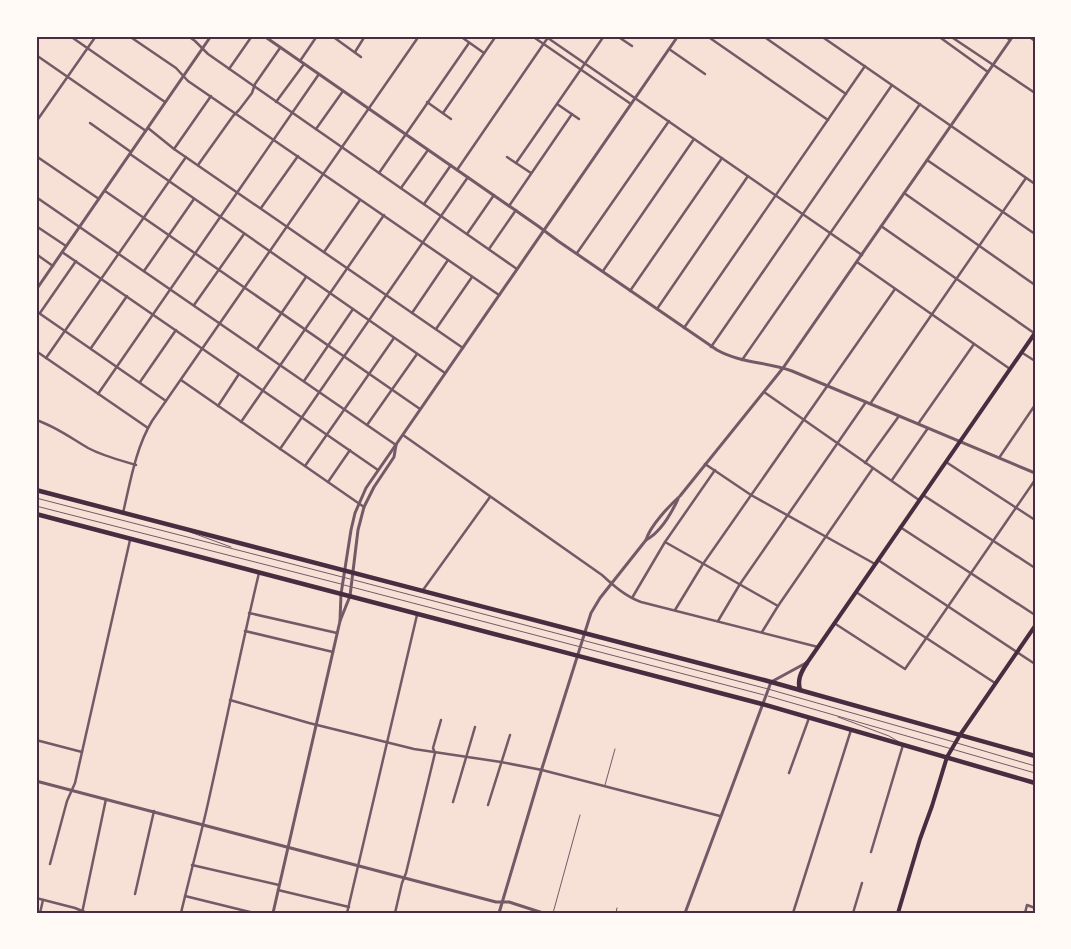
<svg xmlns="http://www.w3.org/2000/svg" width="1071" height="949" font-family="Montserrat,sans-serif">
	<rect width="100%" height="100%" fill="#f7e1d7"/>
	<g fill="none" stroke-linecap="round" stroke-linejoin="round">
		<!-- service -->
		<g stroke="#755966" stroke-width="1">
			<polyline points="36,498 350,579"/>
			<polyline points="36,506 341,584"/>
			<polyline points="190,532 231,547"/>
			<polyline points="354,580 768,689 954,742"/>
			<polyline points="344,585 764,695"/>
			<polyline points="768,696 1035,773"/>
			<polyline points="838,717 889,736 899,742"/>
			<polyline points="957,743 1035,766"/>
			<polyline points="605,785 615,749"/>
			<polyline points="553,913 580,815"/>
			<polyline points="616,913 617,908"/>
		</g>
		<!-- minor -->
		<g stroke="#755966" stroke-width="2.5">
			<polyline points="70,36 165,102"/>
			<polyline points="129,36 176,68 188,81 499,295"/>
			<polyline points="188,36 195,41 208,54 517,269"/>
			<polyline points="332,36 361,57"/>
			<polyline points="460,36 484,53"/>
			<polyline points="532,36 631,104"/>
			<polyline points="545,36 862,255"/>
			<polyline points="617,36 632,46"/>
			<polyline points="707,36 828,120"/>
			<polyline points="763,36 846,94"/>
			<polyline points="821,36 1035,184"/>
			<polyline points="938,36 988,72"/>
			<polyline points="950,36 1035,93"/>
			<polyline points="1005,36 1010,40"/>
			<polyline points="1028,36 1035,41"/>
			<polyline points="669,49 705,74"/>
			<polyline points="355,52 365,36"/>
			<polyline points="36,55 146,131"/>
			<polyline points="300,61 317,36"/>
			<polyline points="229,69 252,36"/>
			<polyline points="276,102 304,64"/>
			<polyline points="427,102 451,119"/>
			<polyline points="557,104 579,119"/>
			<polyline points="443,113 496,36"/>
			<polyline points="36,122 96,36"/>
			<polyline points="90,123 131,152"/>
			<polyline points="148,128 174,149 463,348"/>
			<polyline points="316,129 343,91"/>
			<polyline points="174,149 211,96"/>
			<polyline points="130,154 445,373"/>
			<polyline points="36,156 99,199"/>
			<polyline points="507,157 531,173"/>
			<polyline points="927,160 1035,234"/>
			<polyline points="516,163 604,36"/>
			<polyline points="198,165 233,116 239,110 252,93 255,84 280,48"/>
			<polyline points="457,170 549,36"/>
			<polyline points="379,173 469,43"/>
			<polyline points="401,188 428,150"/>
			<polyline points="105,191 420,409"/>
			<polyline points="904,193 1035,285"/>
			<polyline points="36,197 396,445"/>
			<polyline points="424,204 451,165"/>
			<polyline points="509,206 572,114"/>
			<polyline points="261,208 298,156"/>
			<polyline points="36,226 66,246"/>
			<polyline points="881,226 1034,333"/>
			<polyline points="467,234 494,195"/>
			<polyline points="489,249 516,210"/>
			<polyline points="62,252 378,470"/>
			<polyline points="324,252 360,200"/>
			<polyline points="577,253 669,121"/>
			<polyline points="36,254 53,266"/>
			<polyline points="857,262 1010,369"/>
			<polyline points="144,271 194,199"/>
			<polyline points="603,271 694,139"/>
			<polyline points="630,291 722,158"/>
			<polyline points="194,305 244,234"/>
			<polyline points="657,309 748,176"/>
			<polyline points="36,311 166,401"/>
			<polyline points="40,313 76,261"/>
			<polyline points="412,313 448,260"/>
			<polyline points="684,328 865,66"/>
			<polyline points="436,329 472,277"/>
			<polyline points="711,347 892,85"/>
			<polyline points="91,348 127,296"/>
			<polyline points="257,349 306,277"/>
			<polyline points="36,351 148,428"/>
			<polyline points="1021,352 1035,361"/>
			<polyline points="46,358 186,157"/>
			<polyline points="742,360 920,104"/>
			<polyline points="181,380 364,507"/>
			<polyline points="304,381 353,309"/>
			<polyline points="140,382 176,330"/>
			<polyline points="764,392 919,500"/>
			<polyline points="98,394 319,74"/>
			<polyline points="870,404 1026,178"/>
			<polyline points="218,406 239,374"/>
			<path d="M 36,420 C 55,426 71,438 88,448 C 103,456 119,460 136,465"/>
			<polyline points="241,422 384,215"/>
			<polyline points="918,424 974,344"/>
			<polyline points="367,425 417,354"/>
			<path d="M 403,435 L 602,575 C 614,586 625,596 641,602 L 818,647"/>
			<polyline points="280,449 468,177"/>
			<polyline points="999,458 1035,405"/>
			<polyline points="946,462 1035,520"/>
			<polyline points="865,463 899,416"/>
			<polyline points="705,464 751,495 875,564"/>
			<polyline points="305,466 394,338"/>
			<polyline points="892,480 928,428"/>
			<polyline points="328,482 350,450"/>
			<polyline points="923,495 1035,568"/>
			<path d="M 123,513 C 130,483 136,447 152,421 L 419,36"/>
			<polyline points="900,527 1035,615"/>
			<polyline points="665,542 778,606"/>
			<polyline points="878,560 1035,664"/>
			<polyline points="423,590 490,497"/>
			<polyline points="856,592 995,683"/>
			<polyline points="632,598 665,542 715,470"/>
			<polyline points="675,610 703,564 895,289"/>
			<polyline points="249,613 337,633"/>
			<polyline points="718,621 740,584 866,402"/>
			<polyline points="834,623 905,669 1035,480"/>
			<polyline points="245,631 333,652"/>
			<polyline points="762,632 778,606 873,468"/>
			<polyline points="230,700 309,723 414,749 501,762 542,770 720,816"/>
			<polyline points="36,740 82,752"/>
			<polyline points="789,773 809,718"/>
			<polyline points="453,802 475,727"/>
			<polyline points="488,805 510,735"/>
			<polyline points="871,852 903,745"/>
			<polyline points="50,864 67,801 75,783 130,540"/>
			<polyline points="192,865 279,885"/>
			<polyline points="278,890 349,907"/>
			<polyline points="135,894 154,811"/>
			<polyline points="185,896 254,913"/>
			<polyline points="36,898 75,908 87,913"/>
			<polyline points="40,913 43,900"/>
			<polyline points="82,913 106,799"/>
			<path d="M 181,913 C 189,879 198,846 206,812 C 224,733 240,652 259,573"/>
			<polyline points="347,913 417,615"/>
			<polyline points="395,913 402,883 406,873 435,753 433,748 441,720"/>
			<polyline points="793,913 851,730"/>
			<polyline points="853,913 862,883"/>
			<polyline points="1025,913 1027,905 1035,908"/>
		</g>
		<!-- tertiary -->
		<g stroke="#755966" stroke-width="3">
			<path d="M 264,36 L 538,226 L 558,241 L 717,350 C 740,363 767,362 792,371 L 1035,473"/>
			<polyline points="36,290 211,36"/>
			<path d="M 646,540 C 661,532 671,514 678,499"/>
			<polyline points="340,621 341,594 351,530 355,513 366,488 678,36"/>
			<polyline points="36,781 496,902 509,902 543,913"/>
			<polyline points="273,913 340,621 350,596 358,530 364,507 374,487 394,457 396,445"/>
			<path d="M 499,913 L 543,765 L 591,613 L 600,598 L 646,540 C 650,526 669,506 680,496 L 783,368 L 1013,36"/>
			<polyline points="685,913 771,682 806,663"/>
		</g>
		<!-- secondary -->
		<g stroke="#4a2c40" stroke-width="4">
			<polyline points="807,663 1035,333"/>
			<polyline points="898,913 920,839 932,806 947,757 960,735 1035,626"/>
		</g>
		<!-- primary -->
		<g stroke="#4a2c40" stroke-width="4.5">
			<polyline points="36,490 764,680 1035,756"/>
			<polyline points="36,514 762,704 1035,783"/>
			<path d="M 800,690 C 797,680 801,672 807,663"/>
		</g>
	</g>
	<!-- border -->
	<rect width="1071" height="949" fill="none" stroke="#fffaf5" stroke-width="75"/>
	<rect x="38" y="38" width="996" height="874" fill="none" stroke="#4a2c40" stroke-width="2"/>
</svg>
